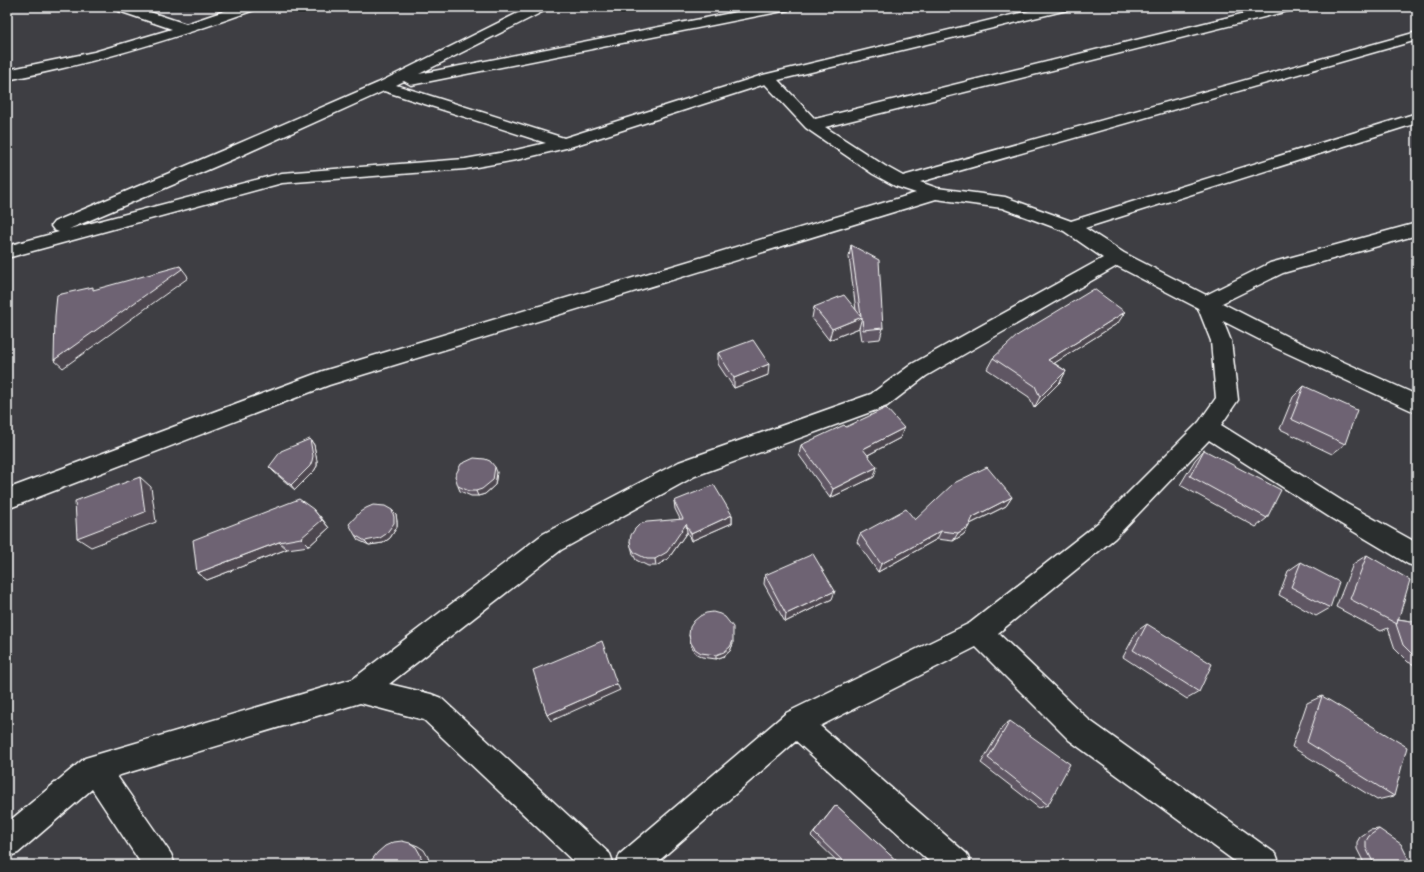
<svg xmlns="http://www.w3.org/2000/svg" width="1424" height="872" font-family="'Balsamiq Sans',sans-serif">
	<rect width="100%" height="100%" fill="#3e3e43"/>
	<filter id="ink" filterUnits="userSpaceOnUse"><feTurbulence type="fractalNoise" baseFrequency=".025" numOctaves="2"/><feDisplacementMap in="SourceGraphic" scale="8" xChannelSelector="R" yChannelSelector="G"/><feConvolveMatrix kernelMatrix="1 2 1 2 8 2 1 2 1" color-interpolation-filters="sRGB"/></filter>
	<g filter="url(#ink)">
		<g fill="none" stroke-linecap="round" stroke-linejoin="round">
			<defs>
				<g id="minor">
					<path d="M 114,7 L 135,7 L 186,24 L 236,7 L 256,7 L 254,10 C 173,39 92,64 7,80 L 7,70 L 94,52 L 172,29 L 116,10 Z"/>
					<path d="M 530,7 L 548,7 L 546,10 L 419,74 L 762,7 L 790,7 L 788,10 L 783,11 L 411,85 L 404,81 L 396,85 L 564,138 L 763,75 L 1045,7 L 1069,7 L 1067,10 L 778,80 L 815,119 L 1270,7 L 1294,7 L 1292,10 L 825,127 L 885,166 L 903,176 L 1417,32 L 1417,40 L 920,182 L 937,188 L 1005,197 L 1071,221 L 1417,113 L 1417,123 L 1085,228 L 1124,253 L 1206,295 L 1270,263 L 1417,223 L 1417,235 L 1283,273 L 1222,303 L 1290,338 L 1417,395 L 1417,413 L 1276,348 L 1223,321 L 1231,341 L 1238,400 L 1221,425 L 1347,504 L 1417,543 L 1417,567 L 1408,564 L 1331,518 L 1209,440 L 1115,538 L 998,633 L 1089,720 L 1276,854 L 1280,865 L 1240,865 L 1069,740 L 976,647 L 820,726 L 967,854 L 971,865 L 933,865 L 796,741 L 654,865 L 616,865 L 620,854 L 786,713 L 970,623 L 1099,522 L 1199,422 L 1216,398 L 1211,341 L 1198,308 L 1117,266 L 926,376 L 887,406 L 695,476 L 561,550 L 389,684 L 431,694 L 441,698 L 610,854 L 614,865 L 577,865 L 424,720 L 360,703 L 117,776 L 171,854 L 175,865 L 142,865 L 92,789 L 18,853 L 7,857 L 7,823 L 85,758 L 353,679 L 543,534 L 679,462 L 871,394 L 912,364 L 1103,258 L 1064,231 L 1002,208 L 936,199 L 329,385 L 7,509 L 7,489 L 323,371 L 916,193 L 895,186 L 873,174 L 806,128 L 765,84 L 570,147 L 516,160 L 465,169 L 282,183 L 7,258 L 7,246 L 59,232 L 54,230 L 51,226 L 54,222 L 226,149 L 378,83 ZM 384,91 L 546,143 L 516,150 L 465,159 L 282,173 L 69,229 L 238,157 Z"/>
				</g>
			</defs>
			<!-- minor casing -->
			<use href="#minor" stroke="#fff" stroke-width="3"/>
			<!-- minor -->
			<use href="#minor" fill="#2a2d2e" fill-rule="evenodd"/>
		</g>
		<!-- wall -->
		<g fill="#5f5663" stroke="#fff">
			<polygon points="851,245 883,328 880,339 861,341 859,328 829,340 812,318 814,307 856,310 849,257"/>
			<polygon points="1118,323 1054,363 1066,371 1060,382 1034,408 1029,397 987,369 993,358"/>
			<polygon points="718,353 768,375 734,388 718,364"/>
			<polygon points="1304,386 1345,444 1332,454 1280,429 1293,397"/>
			<polygon points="846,427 904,428 900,438 868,455 874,477 830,498 799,455 801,445"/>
			<polygon points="310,439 314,445 317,461 317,466 314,471 295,490 274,472 269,467"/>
			<polygon points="1204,450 1267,518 1256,527 1180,485 1195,460"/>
			<polygon points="497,472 495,485 485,494 478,496 471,496 460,491 458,486"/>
			<polygon points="1012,497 1006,506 970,524 964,534 953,541 937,539 878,572 857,542 860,534"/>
			<polygon points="674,501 732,515 732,523 691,541 687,532 668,559 656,566 648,566 636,560 633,554 630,541 680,519 675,509"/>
			<polygon points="392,510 396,514 397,522 397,527 390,538 383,543 369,545 358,540 355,535"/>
			<polygon points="320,516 329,528 309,546 287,549 207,580 197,573"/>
			<polygon points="1367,555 1398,619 1417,622 1417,666 1408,662 1395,649 1388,628 1381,631 1336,607 1353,564"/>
			<polygon points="1301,562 1330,608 1316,616 1279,595 1288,571"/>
			<polygon points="765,575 832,599 785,622 764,584"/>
			<polygon points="1147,624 1199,692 1187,699 1123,657 1137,631"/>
			<polygon points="689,635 733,644 730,651 724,656 716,659 702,657 695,653 691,646"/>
			<polygon points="1322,696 1394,796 1377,800 1292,747 1307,703"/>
			<polygon points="1010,721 1048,805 1039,808 981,763 1003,726"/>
			<polygon points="836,805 901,865 841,865 811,836"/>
			<polygon points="1379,829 1409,865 1366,865 1364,863 1357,849 1357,842 1360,837 1370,830"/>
		</g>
		<!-- shaded-wall -->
		<g fill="#4d4650" stroke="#fff">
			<polygon points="180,266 187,275 188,278 63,368 54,360"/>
			<polygon points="1125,312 1118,323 1042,371 1048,360"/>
			<polygon points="862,317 859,328 829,340 832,329"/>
			<polygon points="769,364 768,375 734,388 734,378"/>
			<polygon points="1066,371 1060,382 1034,408 1040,397"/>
			<polygon points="904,428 900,438 860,459 863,449"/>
			<polygon points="310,439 314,445 317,461 317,466 314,471 295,490 291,485"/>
			<polygon points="495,467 497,472 495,485 485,494 478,496 476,491"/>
			<polygon points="877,467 874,477 830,498 833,489"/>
			<polygon points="140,477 151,487 156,522 91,547 77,538"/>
			<polygon points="1012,497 1006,506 968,525 973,517"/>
			<polygon points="313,509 329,528 309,546 301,538"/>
			<polygon points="392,510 396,514 397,522 397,527 390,538 383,543 369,545 365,541"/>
			<polygon points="732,515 732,523 691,541 691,534"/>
			<polygon points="686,524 687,532 668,559 656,566 655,559"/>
			<polygon points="969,526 964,534 953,541 958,533"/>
			<polygon points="941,531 937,539 878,572 881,564"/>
			<polygon points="279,542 287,549 207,580 197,573"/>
			<polygon points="835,591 832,599 785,622 786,614"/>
			<polygon points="733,641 733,644 730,651 724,656 716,659 716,655"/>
			<polygon points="617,684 620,690 551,721 547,715"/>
			<polygon points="410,843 418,846 424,850 428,857 430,865 423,865"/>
			<polygon points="340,863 350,865 344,865"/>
		</g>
		<!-- building -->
		<g fill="#6e6473" stroke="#fff">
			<polygon points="851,245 879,260 883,328 863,330 862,317 832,329 814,307 844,295 861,316"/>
			<polygon points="180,266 182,269 54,360 55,316 57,295 93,287 93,290"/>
			<polygon points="1094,289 1125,312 1048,360 1066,371 1040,397 1035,386 993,358 1018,335"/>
			<polygon points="753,340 769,364 734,378 718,353"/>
			<polygon points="1304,386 1357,410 1345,444 1291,419"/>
			<polygon points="886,408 904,428 863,449 877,467 833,489 801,445 844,425 846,427"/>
			<polygon points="310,439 313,456 312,461 310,466 291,485 269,467 281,451"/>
			<polygon points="1204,450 1281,490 1267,518 1190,476"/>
			<polygon points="474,458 485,459 490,461 495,467 493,480 482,489 476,491 469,491 458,486 455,476 461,464"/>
			<polygon points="987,467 1012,497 973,517 969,526 958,533 941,531 881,564 860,534 906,509 915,520 954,483"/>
			<polygon points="140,477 145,512 77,538 75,501"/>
			<polygon points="714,485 732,515 691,534 686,524 667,552 655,559 647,559 635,553 631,547 630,541 631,535 635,529 640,524 647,522 683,519 674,501"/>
			<polygon points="299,499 313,509 322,520 301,538 279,542 197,573 193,540"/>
			<polygon points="373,505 385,506 392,510 394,517 394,523 386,534 380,538 365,541 355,535 349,524 360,512 366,508"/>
			<polygon points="813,554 835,591 786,614 765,575"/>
			<polygon points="1367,555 1410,580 1397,624 1350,599"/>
			<polygon points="1301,562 1339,582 1330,608 1291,587"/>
			<polygon points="713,612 720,614 725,617 733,627 733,641 730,647 724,652 716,655 701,653 695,649 691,643 689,635 690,627 694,621 700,616 706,613"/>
			<polygon points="1398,619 1417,622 1417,659 1403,645 1396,624 1397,624"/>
			<polygon points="1147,624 1212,664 1199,692 1133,650"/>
			<polygon points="602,641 617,684 547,715 533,670"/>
			<polygon points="1322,696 1407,747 1394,796 1307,742"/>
			<polygon points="1010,721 1070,764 1048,805 988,758"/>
			<polygon points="836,805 901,865 847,865 814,833"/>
			<polygon points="1379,829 1401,844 1408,858 1409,865 1376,865 1373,862 1366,848 1366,841 1369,836"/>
			<polygon points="402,841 410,843 416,847 420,854 423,865 368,865 377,853 385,846 394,842"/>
			<polygon points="333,861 340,863 344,865 317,865 324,862"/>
		</g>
	</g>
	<!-- margin -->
	<rect width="1424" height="872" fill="none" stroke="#2a2d2e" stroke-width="24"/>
	<rect x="12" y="12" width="1400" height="848" fill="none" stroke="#fff" stroke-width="1.5" filter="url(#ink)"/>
</svg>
